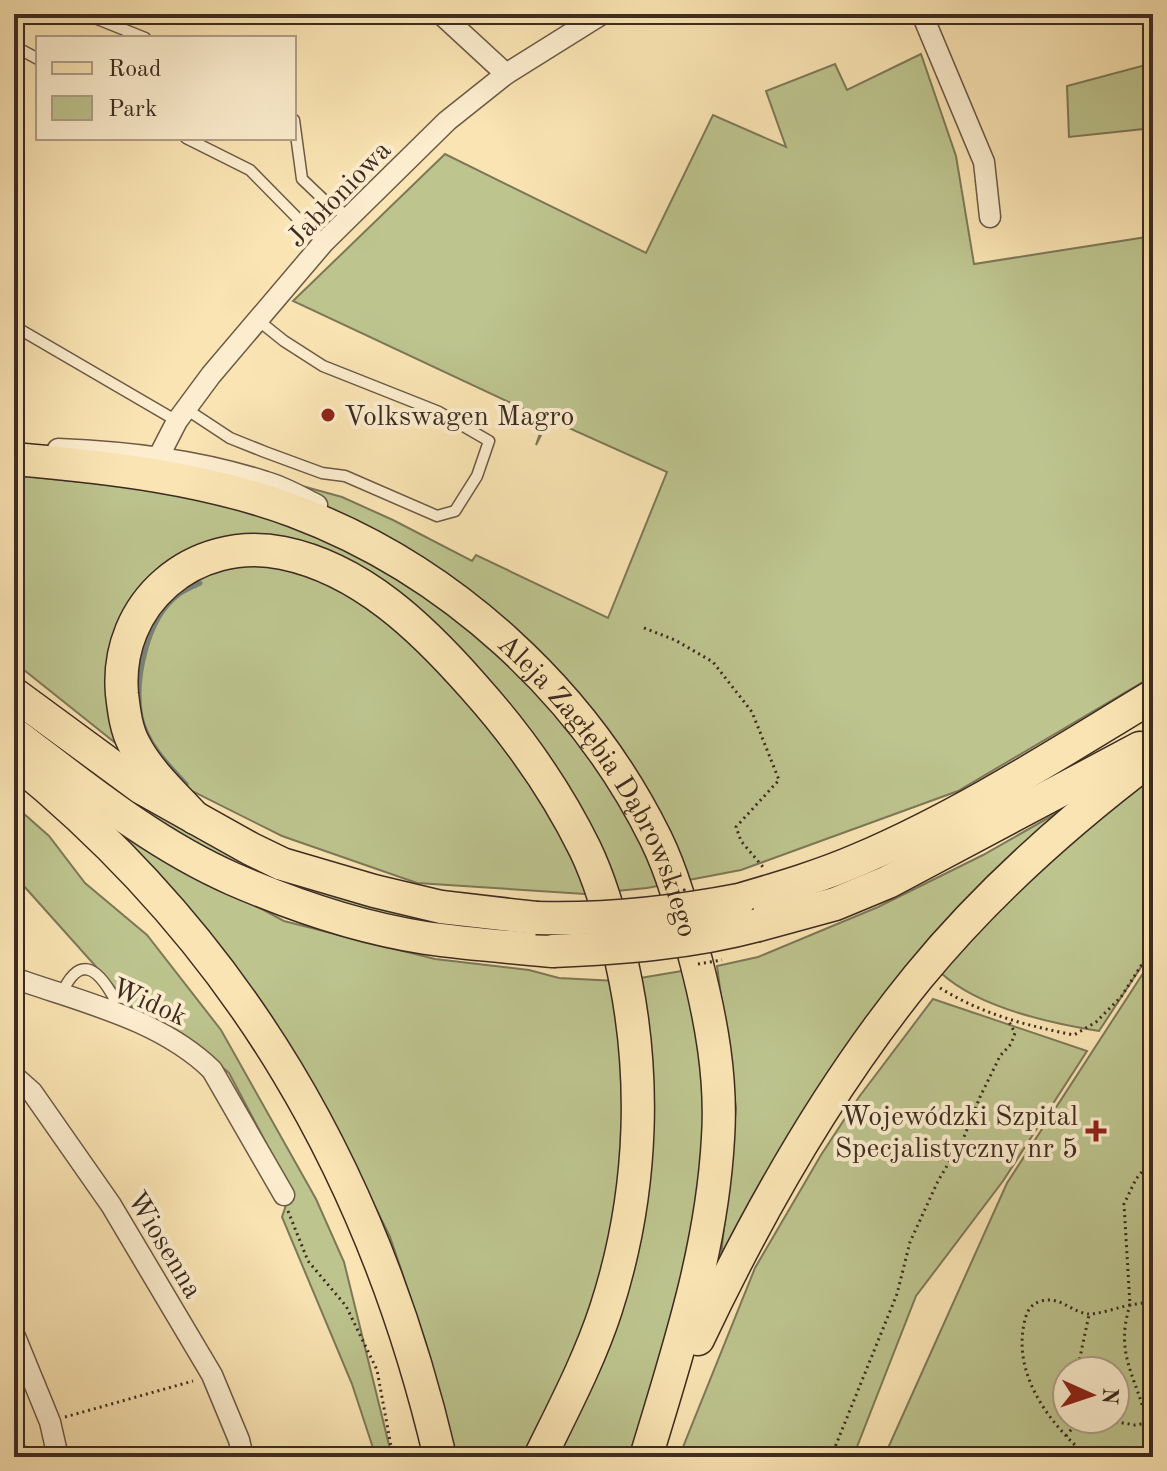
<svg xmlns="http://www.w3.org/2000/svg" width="1167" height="1471" font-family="'Old Standard TT',serif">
	<rect width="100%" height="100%" fill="#fae4b3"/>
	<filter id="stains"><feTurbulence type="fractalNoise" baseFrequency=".0025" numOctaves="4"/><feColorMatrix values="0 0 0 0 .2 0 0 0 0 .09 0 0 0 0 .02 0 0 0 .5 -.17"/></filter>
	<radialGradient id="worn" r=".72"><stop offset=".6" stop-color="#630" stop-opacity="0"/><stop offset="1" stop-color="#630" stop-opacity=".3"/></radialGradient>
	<!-- green -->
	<g fill="#bdc48e" stroke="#7d7858" stroke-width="2" fill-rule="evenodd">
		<polygon points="921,54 956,156 974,264 1153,236 1153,676 958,791 741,870 647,888 585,894 417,883 282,836 148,769 14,662 14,475 180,492 273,478 342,497 393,520 472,561 476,555 608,618 667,472 549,419 536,445 545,419 293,301 445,154 646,253 713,115 786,147 766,91 835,64 847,90"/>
		<polygon points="1153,63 1153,128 1069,137 1067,86"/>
		<polygon points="14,708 76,757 433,918 438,924 361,913 259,877 156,822 14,721"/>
		<path d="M 1153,777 L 1153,957 L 1147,958 L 1099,1031 C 1049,1023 979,1008 941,973 C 1004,899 1076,836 1153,777 Z"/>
		<polygon points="1115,780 986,893 721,1257 736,1108 717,966 758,957 878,907 983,855"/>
		<polygon points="14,805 49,836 85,883 147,935 221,1030 316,1199 344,1262 392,1457 376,1457 352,1384 282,1217 291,1190 229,1073 185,1036 141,1017 14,875"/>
		<polygon points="114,829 284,921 435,959 529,970 559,978 616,981 626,1034 624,1179 599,1300 528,1457 454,1457 445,1412 425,1340 390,1237 327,1110 271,1016 201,926"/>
		<path d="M 1151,961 L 1153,1457 L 884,1457 L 1007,1183 ZM 1067,1371 L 1115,1371 L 1115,1419 L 1067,1419 Z"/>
		<polygon points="688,970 705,1068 702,1215 636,1457 554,1457 652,1095 650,1034 634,979"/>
		<polygon points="933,999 1087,1051 1003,1181 916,1296 853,1457 679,1457 755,1268 821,1155 859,1097"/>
	</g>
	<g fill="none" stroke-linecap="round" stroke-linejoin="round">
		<!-- stream -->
		<path stroke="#788378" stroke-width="5" d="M 186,784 C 168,765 147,744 141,717 C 134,680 147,618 178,595 C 184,590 193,587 200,583"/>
		<defs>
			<g id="service">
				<polyline points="85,14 145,38"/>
				<polyline points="14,46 38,59"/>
				<polyline points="294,120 302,179 324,200 349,217"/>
				<polyline points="186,138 250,170 310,231 324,242"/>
				<polyline points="14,326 177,421"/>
				<polyline points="186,409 230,438 265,452 322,473 345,476 437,516 455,511 477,476 489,441 439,412 323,366 284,341 259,321"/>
				<path d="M 61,995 C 79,954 97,967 114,998 L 110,1012"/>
			</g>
			<g id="minor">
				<polyline points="441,14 506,74"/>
				<polyline points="922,14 984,162 990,217"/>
				<path d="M 58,449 C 129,452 198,460 266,482 C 284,487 301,497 317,505"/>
				<polyline points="159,456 177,421 211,375 324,242 447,121 506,74 602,14"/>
				<path d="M 14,978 C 81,1002 160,1019 212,1070 L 284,1195"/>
				<polyline points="14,1076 32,1092 111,1205 212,1375 239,1440 243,1457"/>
				<polyline points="14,1334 50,1422 58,1457"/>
			</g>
			<g id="primary">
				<path id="s1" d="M 14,459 C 108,467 205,478 294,511 C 449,569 583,691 656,839 C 675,878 685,920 696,961 C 711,1019 722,1078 718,1138 C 712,1249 678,1351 646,1457"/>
				<polyline points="14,694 142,788 251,849 282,864 374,891 441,907 536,918"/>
				<path d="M 14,734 C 83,786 153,844 233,879 C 293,905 360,928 426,938 C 468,944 511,947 553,951"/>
				<path d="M 14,760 C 240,943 374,1175 440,1457"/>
				<path d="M 195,818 C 174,795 148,772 134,744 C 126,729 124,711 122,694 C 114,603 194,535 283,553 C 361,569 422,628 473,686 C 517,735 556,790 585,849 C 600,880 609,913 618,947 C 648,1066 644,1192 606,1309 C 589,1361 564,1408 540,1457"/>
				<path d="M 739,900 C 780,888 821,876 860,859 C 963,815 1057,754 1153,696"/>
				<polyline points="758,925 835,904 888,882 1140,748"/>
				<path d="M 698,1339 C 758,1212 829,1086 918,977 C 986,894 1068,821 1153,757"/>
			</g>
		</defs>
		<!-- service casing -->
		<use href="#service" stroke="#6c5946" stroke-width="13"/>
		<!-- minor casing -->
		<use href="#minor" stroke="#6c5946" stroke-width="23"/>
		<!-- primary casing -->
		<use href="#primary" stroke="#3d2b21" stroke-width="35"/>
		<!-- path -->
		<g stroke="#3d2b21" stroke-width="3" stroke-dasharray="2 4" stroke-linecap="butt">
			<polyline points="644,628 675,640 713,662 752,712 779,780 736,827 741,841 763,867"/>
			<path d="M 940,988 C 984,1015 1025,1025 1074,1035 L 1096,1022 L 1121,997 L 1153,947"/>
			<polyline points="288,1211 308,1261 346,1306 377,1370 393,1457"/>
			<path d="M 1153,1306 L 1149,1302 L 1130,1305 C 1114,1355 1137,1377 1147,1423 L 1153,1427"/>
			<polyline points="1077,1371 1089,1315"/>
			<polyline points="65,1417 193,1381"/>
			<polyline points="14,1418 29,1457"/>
			<polyline points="1098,1419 1135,1425 1147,1423"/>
			<polyline points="1066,1436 1080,1419"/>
			<polyline points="831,1457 897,1294 910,1242 938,1181 964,1137 980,1097 1000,1056 1011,1044 1015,1033 1008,1020"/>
			<path d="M 1088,1457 C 1051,1425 1013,1377 1024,1324 C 1026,1313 1030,1304 1041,1301 C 1061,1296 1071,1312 1088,1314 C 1096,1315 1120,1307 1130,1305 L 1124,1204 L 1136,1179 L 1153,1159"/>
		</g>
		<!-- service -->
		<use href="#service" stroke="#fcedce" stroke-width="10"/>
		<!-- minor -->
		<use href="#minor" stroke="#fcedce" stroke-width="20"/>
		<!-- primary -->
		<use href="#primary" stroke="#fae4b3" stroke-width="32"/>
		<defs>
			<g id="primary-bridge">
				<path d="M 536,918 C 605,920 671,913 739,900"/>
				<path d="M 553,951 C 623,948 690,943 758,925"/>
			</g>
		</defs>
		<!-- primary-bridge casing -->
		<use href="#primary-bridge" stroke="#3d2b21" stroke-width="35" stroke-linecap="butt"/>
		<!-- path-bridge -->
		<polyline stroke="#3d2b21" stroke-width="3" stroke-dasharray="2 4" stroke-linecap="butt" points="698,964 722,960"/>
		<!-- primary-bridge -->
		<use href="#primary-bridge" stroke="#fae4b3" stroke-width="32"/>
	</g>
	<!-- markers -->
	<g fill="#8f2418" stroke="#fcedce" stroke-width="3">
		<circle cx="328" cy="415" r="8"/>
		<path d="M1092 1119h8v8h8v8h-8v8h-8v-8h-8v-8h8z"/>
	</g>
	<g text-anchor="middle" stroke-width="8" stroke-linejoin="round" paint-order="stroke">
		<!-- street labels -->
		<g font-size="28" fill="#3d2b21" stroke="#fcedce">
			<text transform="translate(338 193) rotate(-46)" y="10">Jabłoniowa</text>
			<text dy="10" stroke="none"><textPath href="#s1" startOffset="710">Aleja Zagłębia Dąbrowskiego</textPath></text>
			<text transform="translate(150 1001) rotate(24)" y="10">Widok</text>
			<text transform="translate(166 1244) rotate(59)" y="10">Wiosenna</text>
		</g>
		<!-- poi labels -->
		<g font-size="28" fill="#3d2b21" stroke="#fcedce" text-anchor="start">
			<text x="344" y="425">Volkswagen Magro</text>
			<text x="1078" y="1125" text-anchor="end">Wojewódzki Szpital<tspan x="1078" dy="32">Specjalistyczny nr 5</tspan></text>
		</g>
	</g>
	<!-- margin -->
	<rect width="1167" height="1471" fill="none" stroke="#fae4b3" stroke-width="48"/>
	<rect x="16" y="16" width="1135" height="1439" fill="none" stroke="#3d2b21" stroke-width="4"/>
	<rect x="24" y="24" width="1119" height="1423" fill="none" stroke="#3d2b21" stroke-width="2"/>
	<!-- legend -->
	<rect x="36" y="36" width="260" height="104" fill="#fcedce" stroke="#b09f89" stroke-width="2"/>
	<rect x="52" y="62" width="40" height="12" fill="#fae4b3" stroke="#b09f89" stroke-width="2"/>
	<text x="108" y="76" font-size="24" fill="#3d2b21">Road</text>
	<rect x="52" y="96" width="40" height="24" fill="#bdc48e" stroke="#b09f89" stroke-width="2"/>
	<text x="108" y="116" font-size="24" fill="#3d2b21">Park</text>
	<!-- north arrow -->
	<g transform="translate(1091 1395) rotate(93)"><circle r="38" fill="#fcedce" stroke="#b09f89" stroke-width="2"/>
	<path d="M0-6L14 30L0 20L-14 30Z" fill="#8f2418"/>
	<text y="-12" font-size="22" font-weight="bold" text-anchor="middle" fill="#3d2b21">N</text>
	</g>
	<rect width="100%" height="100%" filter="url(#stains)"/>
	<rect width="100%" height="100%" fill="url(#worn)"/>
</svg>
